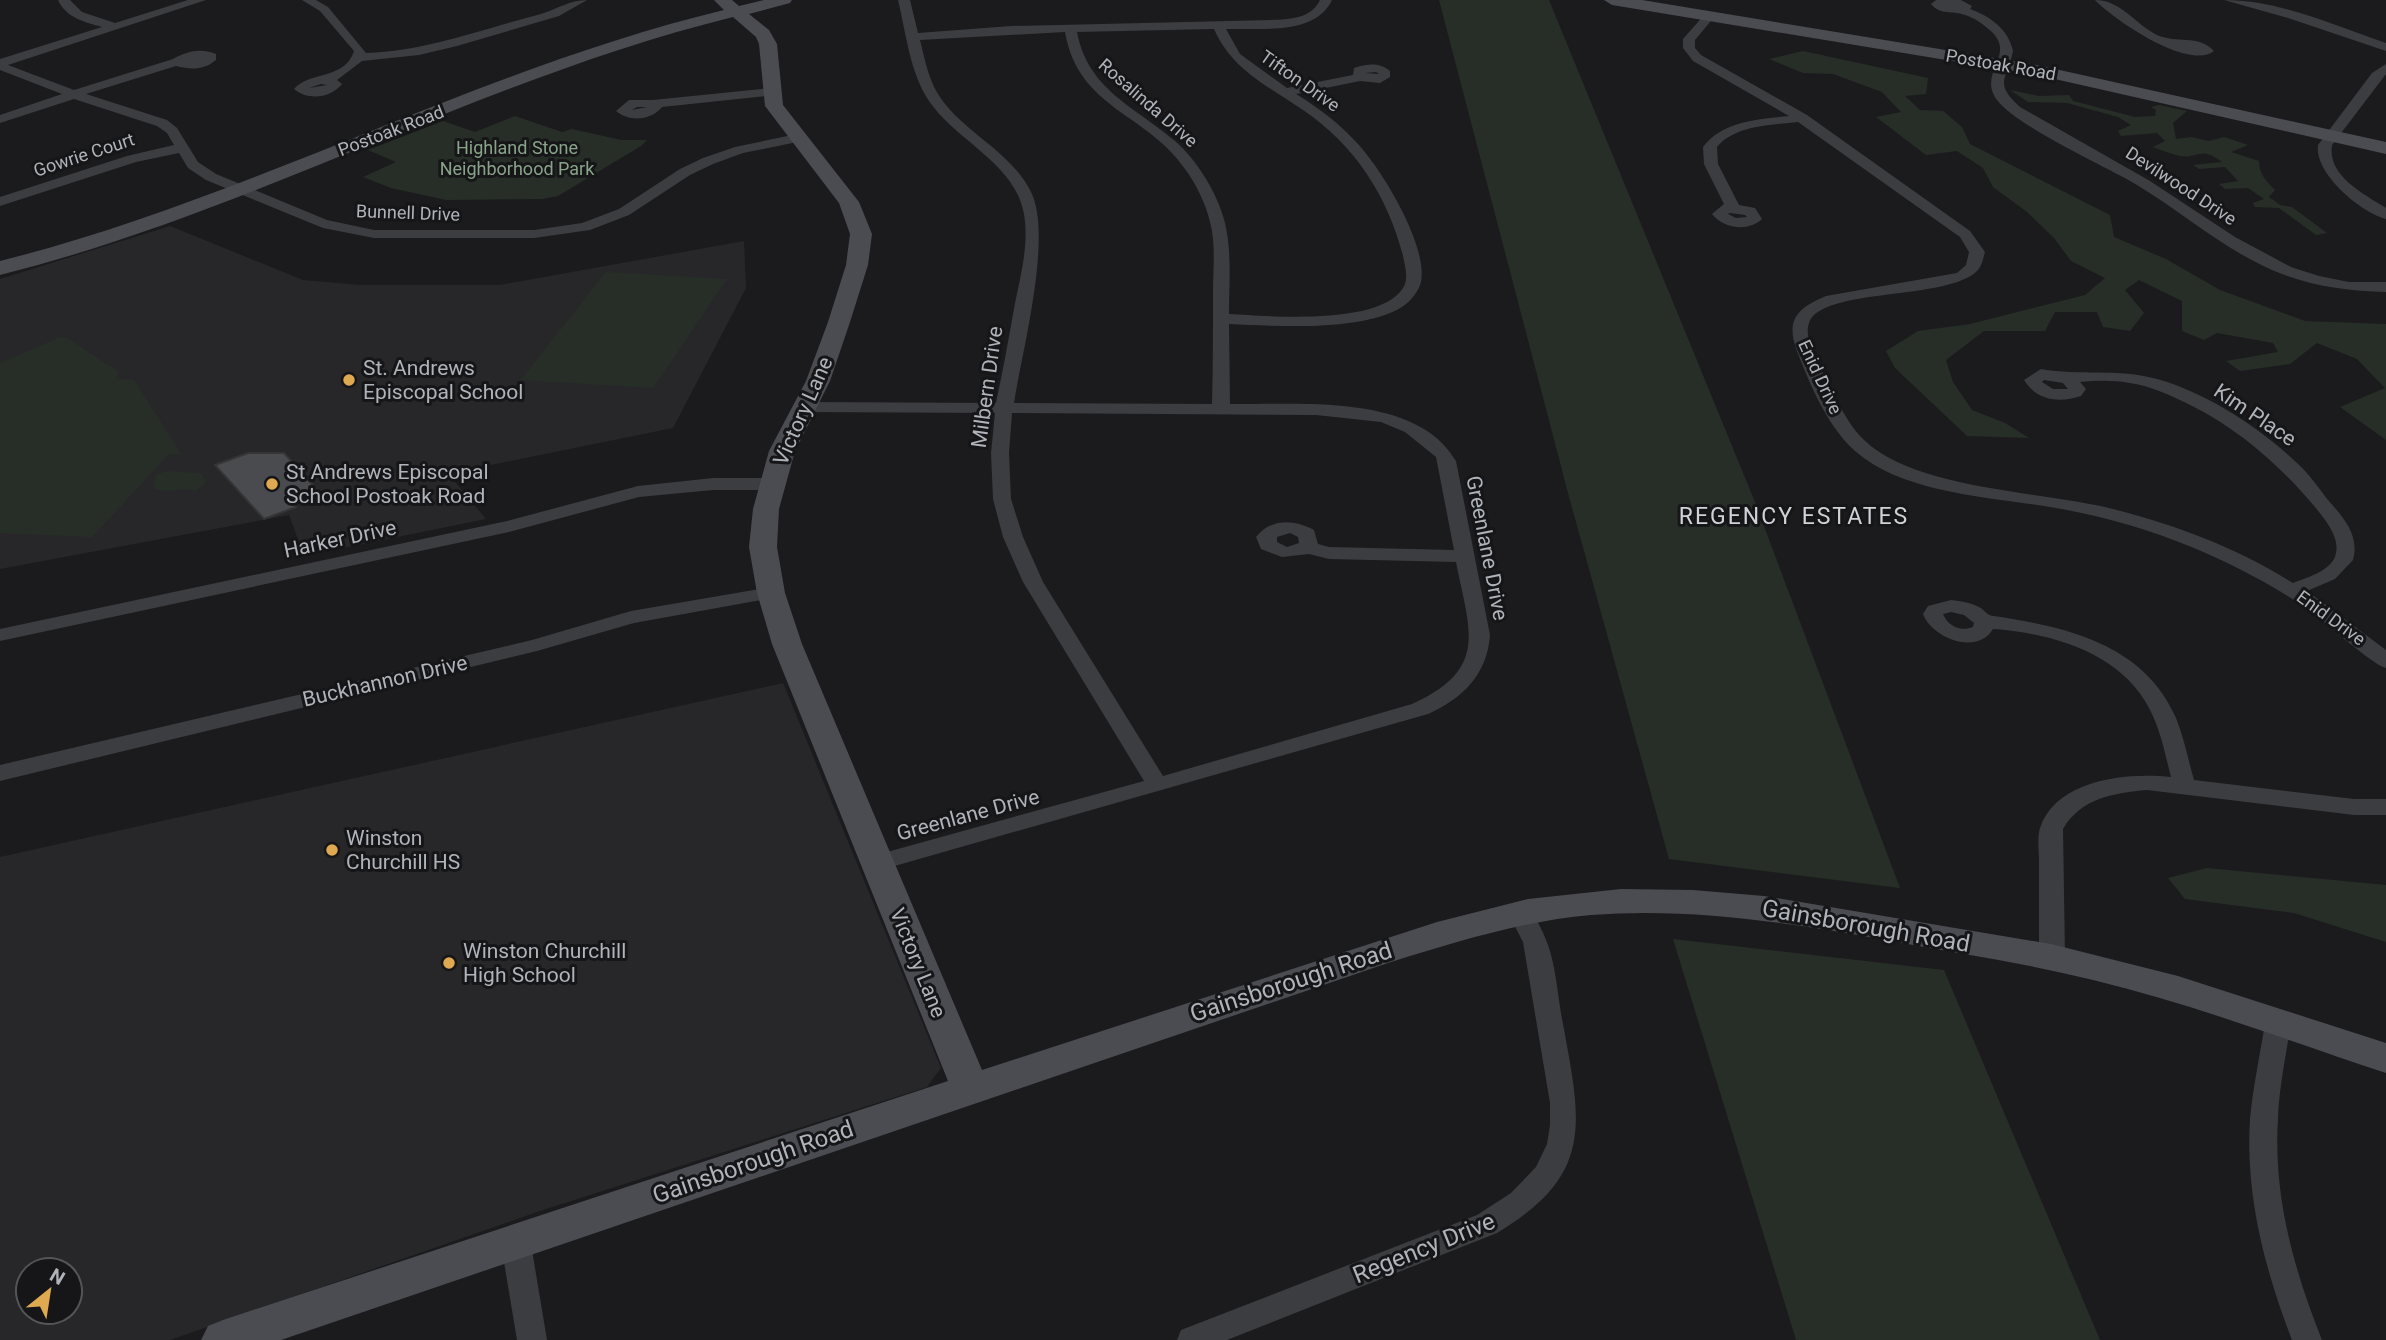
<svg xmlns="http://www.w3.org/2000/svg" width="2386" height="1340" font-family="Roboto,sans-serif">
	<rect width="100%" height="100%" fill="#1b1b1d"/>
	<!-- built -->
	<g fill="#272729" fill-rule="evenodd">
		<polygon points="170,226 303,280 360,285 500,285 744,241 746,288 673,428 471,469 451,477 486,519 304,556 289,515 0,569 0,279"/>
		<path d="M 783,683 L 941,1068 L 927,1087 L 540,1211 L 170,1340 L 0,1340 L 0,857 ZM 28,1270 L 70,1270 L 70,1312 L 28,1312 Z"/>
	</g>
	<!-- green -->
	<g fill="#272e28">
		<polygon points="1439,0 1549,0 1753,497 1900,888 1669,859 1568,493"/>
		<polygon points="1803,51 1928,78 1926,94 1905,96 1920,110 1943,111 1962,127 1970,144 2110,215 2114,237 2166,259 2220,290 2305,321 2386,324 2386,440 2340,407 2385,388 2357,359 2317,343 2290,364 2240,371 2226,361 2278,352 2273,343 2217,333 2204,340 2182,331 2182,301 2139,280 2125,290 2144,313 2130,331 2103,327 2097,312 2055,312 2045,331 1984,331 1946,360 1953,382 1972,410 2005,423 2029,438 1967,436 1895,368 1886,351 1918,331 1970,324 2085,295 2105,278 2071,261 2054,238 2027,212 1993,187 1983,168 1957,151 1926,155 1876,117 1901,112 1882,92 1833,74 1803,73 1769,59"/>
		<path d="M 2010,90 L 2039,96 L 2069,95 L 2073,101 L 2135,117 L 2155,116 L 2156,110 L 2151,107 L 2159,105 L 2187,111 L 2173,123 L 2176,139 L 2191,137 L 2209,141 L 2224,137 L 2248,145 L 2231,152 L 2259,161 C 2259,174 2266,181 2275,190 L 2269,197 L 2280,205 L 2292,207 L 2327,233 L 2316,235 L 2279,208 L 2255,207 L 2253,203 L 2264,199 L 2248,188 L 2225,189 L 2219,184 L 2238,181 L 2225,167 L 2199,169 L 2193,165 L 2222,162 C 2200,145 2199,159 2180,156 C 2171,154 2162,150 2153,147 L 2165,141 L 2157,133 L 2121,136 L 2118,131 L 2131,125 L 2118,117 L 2067,103 L 2028,102 Z"/>
		<polygon points="515,116 562,132 572,129 621,140 647,140 641,146 558,196 542,199 446,200 391,188 363,177 396,162 368,150 443,121 475,132"/>
		<polygon points="606,272 727,279 653,388 521,380"/>
		<polygon points="65,337 119,372 116,379 134,380 181,454 169,454 92,537 0,533 0,363 58,338"/>
		<path d="M 166,471 L 201,473 L 206,482 L 196,491 C 182,486 166,495 154,488 L 156,475 Z"/>
		<polygon points="2207,868 2386,885 2386,942 2294,913 2185,899 2168,878"/>
		<polygon points="1673,939 1944,970 2100,1340 1796,1340"/>
	</g>
	<!-- building -->
	<polygon fill="#4a4b4e" stroke="#353538" stroke-width="2" points="248,453 284,453 320,493 293,504 296,507 264,519 215,465"/>
	<g fill="none" stroke-linecap="round" stroke-linejoin="round">
		<!-- street -->
		<g fill="#3c3d41" fill-rule="evenodd">
			<path d="M 58,0 L 70,0 L 82,12 L 115,23 L 188,0 L 206,0 L 8,65 L 74,90 L 173,59 C 188,51 200,48 216,54 L 216,60 C 204,70 191,70 176,66 L 86,94 L 167,120 L 177,128 L 198,162 L 216,174 L 327,220 L 374,230 L 534,230 L 582,223 L 619,209 L 680,169 L 703,158 L 735,147 L 797,134 L 804,138 L 802,141 L 743,153 L 713,164 L 690,175 L 629,215 L 590,230 L 534,238 L 374,238 L 323,228 L 206,180 L 188,168 L 179,153 L 136,162 L 0,206 L 0,197 L 127,156 L 174,145 L 167,133 L 157,126 L 74,99 L 0,123 L 0,115 L 62,94 L 0,70 L 0,59 L 102,27 C 85,22 66,18 58,0 Z"/>
			<path d="M 302,0 L 316,0 L 328,7 L 366,53 C 427,51 482,29 541,14 C 557,9 570,0 587,0 L 559,16 L 457,46 L 419,55 L 362,61 L 337,80 L 342,84 C 331,98 308,101 294,89 C 309,71 345,80 354,51 L 320,11 ZM 321,84 L 327,85 L 309,88 Z"/>
			<path d="M 898,0 L 910,0 L 918,33 L 1011,26 L 1271,20 C 1290,19 1311,19 1320,0 L 1332,0 C 1315,36 1259,28 1226,29 L 1240,54 L 1287,88 L 1353,75 L 1354,68 C 1367,64 1379,62 1390,71 L 1390,77 L 1380,83 L 1360,81 L 1296,94 C 1319,108 1340,124 1358,144 C 1382,170 1428,245 1421,282 C 1419,291 1410,302 1402,307 C 1362,332 1276,326 1229,324 L 1230,404 C 1298,405 1416,392 1456,461 L 1490,635 C 1487,675 1463,698 1428,714 L 877,871 L 869,869 L 865,863 L 869,857 L 1144,781 L 1023,582 L 1003,537 L 993,499 L 991,453 L 995,413 L 805,412 L 796,407 L 805,402 L 996,403 C 1003,370 1009,337 1015,303 C 1021,274 1029,244 1024,214 C 1015,163 956,141 929,101 C 910,73 906,33 898,0 ZM 1214,29 C 1232,70 1268,86 1303,110 C 1355,145 1388,197 1403,256 C 1405,266 1409,279 1403,288 C 1379,326 1269,316 1229,314 C 1229,285 1232,252 1225,223 C 1218,194 1197,160 1175,141 C 1134,106 1088,90 1077,32 ZM 1065,32 C 1078,109 1147,113 1185,169 C 1196,184 1206,204 1210,222 C 1216,244 1213,269 1213,292 C 1213,329 1213,367 1212,404 L 1014,403 C 1022,352 1053,236 1031,192 C 1012,153 967,134 942,100 C 929,83 925,60 920,40 ZM 1376,72 L 1379,74 L 1365,73 ZM 1012,413 L 1316,415 L 1381,422 L 1405,432 L 1436,457 L 1454,550 L 1329,547 L 1318,544 L 1314,530 C 1294,519 1271,518 1256,537 L 1261,549 L 1282,557 L 1309,554 L 1329,559 L 1456,562 C 1469,630 1490,669 1412,704 L 1163,776 L 1043,582 L 1023,537 L 1011,499 L 1009,453 ZM 1290,533 L 1298,537 L 1299,543 L 1287,547 L 1277,542 L 1277,537 Z"/>
			<path d="M 1936,0 L 1961,0 L 1972,6 L 1970,9 C 1990,16 2009,30 2013,51 C 2007,81 1993,82 2020,107 L 2150,181 L 2235,237 L 2291,267 L 2319,276 L 2349,282 L 2386,282 L 2386,292 C 2350,291 2316,287 2282,274 C 2229,254 2185,214 2137,185 C 2103,165 2019,128 1997,100 C 1977,73 2016,56 1992,32 C 1984,25 1975,18 1965,15 C 1952,10 1941,16 1931,4 Z"/>
			<path d="M 2095,0 C 2121,0 2135,24 2157,35 C 2177,44 2198,34 2214,51 C 2189,71 2114,20 2095,0 Z"/>
			<path d="M 2224,0 C 2279,0 2334,25 2386,43 L 2386,51 L 2288,18 Z"/>
			<path d="M 1709,12 L 1715,16 L 1695,40 L 1695,48 L 1701,55 L 1807,115 L 1970,231 L 1985,252 C 1983,259 1982,266 1977,271 C 1947,301 1821,287 1809,323 C 1803,340 1820,367 1828,382 C 1838,402 1848,425 1864,440 C 1917,491 2047,491 2117,510 C 2179,526 2239,549 2293,583 C 2306,578 2327,572 2334,559 C 2343,540 2326,521 2315,507 C 2271,455 2223,416 2159,391 C 2134,381 2107,379 2080,382 L 2086,389 L 2081,396 C 2059,403 2037,401 2024,380 L 2041,369 C 2080,376 2117,368 2157,379 C 2207,393 2259,427 2297,463 C 2309,474 2318,487 2328,500 C 2343,517 2360,535 2353,560 L 2335,579 L 2307,591 L 2386,650 L 2386,668 C 2371,664 2327,623 2310,611 C 2273,585 2231,563 2189,546 C 2150,530 2109,518 2067,510 C 2003,497 1907,497 1855,451 C 1828,427 1810,385 1797,351 C 1785,319 1798,308 1826,296 L 1957,273 L 1966,265 L 1969,252 L 1960,237 L 1798,122 C 1772,125 1735,125 1717,147 L 1718,164 L 1739,205 L 1755,208 L 1762,219 C 1748,232 1724,229 1712,214 L 1724,204 L 1704,164 L 1703,147 C 1722,121 1759,119 1789,116 L 1693,61 L 1683,48 L 1683,39 L 1705,14 ZM 1730,213 L 1745,215 L 1747,217 L 1736,218 L 1728,214 ZM 2044,380 L 2063,383 L 2068,389 L 2053,389 L 2042,382 Z"/>
			<path d="M 2386,64 L 2386,74 L 2332,145 C 2327,176 2364,194 2386,208 L 2386,219 C 2360,212 2314,173 2318,145 L 2372,73 Z"/>
			<path d="M 771,88 L 777,92 L 776,95 L 662,107 C 651,121 629,122 616,111 L 629,100 L 653,100 ZM 637,107 L 647,107 L 632,110 Z"/>
			<polygon points="713,478 772,478 781,484 772,490 713,490 639,497 509,532 0,641 0,629 507,521 638,486"/>
			<polygon points="771,587 778,589 781,593 778,597 634,623 537,651 0,781 0,765 532,640 631,611"/>
			<path d="M 1951,600 C 1961,601 1972,603 1981,608 C 1986,612 1988,616 1994,616 C 2066,627 2144,644 2176,718 C 2184,738 2188,759 2194,780 L 2354,799 L 2386,799 L 2386,815 L 2354,815 L 2147,790 C 2114,793 2081,798 2063,829 L 2065,957 L 2061,964 L 2052,966 L 2043,964 L 2039,957 C 2039,925 2039,892 2039,860 C 2039,851 2037,837 2040,828 C 2056,779 2128,772 2171,777 C 2165,754 2161,731 2150,710 C 2122,653 2051,633 1993,629 C 1977,656 1932,638 1923,614 L 1928,606 ZM 1951,612 L 1964,615 L 1974,623 L 1973,627 C 1960,632 1948,626 1943,614 Z"/>
			<path d="M 1520,904 L 1529,907 C 1535,917 1542,929 1546,940 C 1556,963 1558,999 1563,1024 C 1581,1123 1595,1174 1497,1233 L 1227,1340 L 1177,1340 L 1181,1330 L 1477,1215 L 1511,1193 L 1536,1167 L 1547,1144 L 1550,1125 L 1550,1103 L 1523,942 L 1508,913 L 1511,907 Z"/>
			<path d="M 2278,1013 L 2287,1016 L 2291,1023 C 2286,1055 2279,1087 2278,1119 C 2273,1196 2294,1270 2322,1340 L 2292,1340 C 2265,1270 2245,1195 2250,1119 C 2253,1087 2260,1055 2265,1023 L 2269,1016 Z"/>
			<polygon points="516,1231 526,1235 531,1244 547,1340 517,1340 501,1244 506,1235"/>
		</g>
		<!-- secondary -->
		<g fill="#4a4c51" fill-rule="evenodd">
			<path d="M 714,0 L 732,0 L 739,6 L 764,0 L 792,0 L 790,3 L 749,14 L 769,30 L 777,44 L 783,105 L 859,202 L 872,234 L 868,265 L 850,322 L 830,381 L 795,451 L 779,509 L 777,547 L 785,593 L 802,644 L 982,1070 L 1437,922 L 1528,899 L 1621,889 L 1693,890 L 1764,896 L 2051,944 L 2178,976 L 2386,1043 L 2386,1073 C 2289,1041 2193,1004 2093,980 C 2025,963 1955,953 1886,940 C 1789,923 1690,907 1591,915 C 1522,921 1456,942 1391,962 L 281,1340 L 201,1340 L 208,1326 L 223,1320 L 948,1081 L 772,644 L 757,593 L 749,547 L 753,509 L 769,451 L 806,381 L 828,322 L 846,265 L 850,234 L 839,203 L 765,106 L 759,44 L 756,37 L 733,17 C 481,79 252,212 0,275 L 0,261 C 248,199 475,70 724,10 Z"/>
			<polygon points="1604,0 1642,0 2037,65 2386,142 2386,154 2037,75 1612,5"/>
		</g>
	</g>
	<!-- markers -->
	<g fill="#dea951" stroke="#161618" stroke-width="2.5">
		<circle cx="349" cy="380" r="7"/>
		<circle cx="272" cy="484" r="7"/>
		<circle cx="332" cy="850" r="7"/>
		<circle cx="449" cy="963" r="7"/>
	</g>
	<g text-anchor="middle" stroke-width="6" stroke-linejoin="round" paint-order="stroke">
		<!-- far-street labels -->
		<g font-size="18" fill="#afb3ba" stroke="#161618">
			<text transform="translate(2001 65) rotate(10)" y="6">Postoak Road</text>
			<text transform="translate(1300 81) rotate(35)" y="6">Tifton Drive</text>
			<text transform="translate(1148 103) rotate(41)" y="6">Rosalinda Drive</text>
			<text transform="translate(391 131) rotate(-21)" y="6">Postoak Road</text>
			<text transform="translate(84 155) rotate(-18)" y="6">Gowrie Court</text>
			<text transform="translate(2181 186) rotate(33)" y="6">Devilwood Drive</text>
			<text transform="translate(408 213) rotate(2)" y="6">Bunnell Drive</text>
			<text transform="translate(1820 377) rotate(65)" y="6">Enid Drive</text>
			<text transform="translate(2331 618) rotate(36)" y="6">Enid Drive</text>
		</g>
		<!-- far-park labels -->
		<g font-size="18" fill="#88a389" stroke="#161618">
			<text x="517" y="154">Highland Stone<tspan x="517" dy="21">Neighborhood Park</tspan></text>
		</g>
		<!-- poi labels -->
		<g font-size="21" fill="#afb3ba" stroke="#161618" text-anchor="start">
			<text x="363" y="375">St. Andrews<tspan x="363" dy="24">Episcopal School</tspan></text>
			<text x="286" y="479">St Andrews Episcopal<tspan x="286" dy="24">School Postoak Road</tspan></text>
			<text x="346" y="845">Winston<tspan x="346" dy="24">Churchill HS</tspan></text>
			<text x="463" y="958">Winston Churchill<tspan x="463" dy="24">High School</tspan></text>
		</g>
		<!-- street labels -->
		<g font-size="21" fill="#afb3ba" stroke="#161618">
			<text transform="translate(987 387) rotate(-82)" y="7">Milbern Drive</text>
			<text transform="translate(803 411) rotate(-66)" y="7">Victory Lane</text>
			<text transform="translate(2255 415) rotate(34)" y="7">Kim Place</text>
			<text transform="translate(340 539) rotate(-12)" y="7">Harker Drive</text>
			<text transform="translate(1487 548) rotate(79)" y="7">Greenlane Drive</text>
			<text transform="translate(385 681) rotate(-13)" y="7">Buckhannon Drive</text>
			<text transform="translate(968 815) rotate(-15)" y="7">Greenlane Drive</text>
			<text transform="translate(918 963) rotate(68)" y="7">Victory Lane</text>
		</g>
		<!-- neighbourhood labels -->
		<g font-size="23" letter-spacing="2" fill="#cfd2d7" stroke="#161618">
			<text x="1794" y="524">REGENCY ESTATES</text>
		</g>
		<!-- near-street labels -->
		<g font-size="24" fill="#afb3ba" stroke="#161618">
			<text transform="translate(1866 926) rotate(10)" y="8">Gainsborough Road</text>
			<text transform="translate(1291 982) rotate(-18)" y="8">Gainsborough Road</text>
			<text transform="translate(753 1162) rotate(-19)" y="8">Gainsborough Road</text>
			<text transform="translate(1424 1248) rotate(-22)" y="8">Regency Drive</text>
		</g>
	</g>
	<!-- north arrow -->
	<g transform="translate(49 1291) rotate(30)"><circle r="33" fill="#161618" stroke="#535559" stroke-width="2"/>
	<path d="M0-5L12 26L0 18L-12 26Z" fill="#dea951"/>
	<text y="-10" font-size="19" font-weight="bold" text-anchor="middle" fill="#afb3ba">N</text>
	</g>
</svg>
